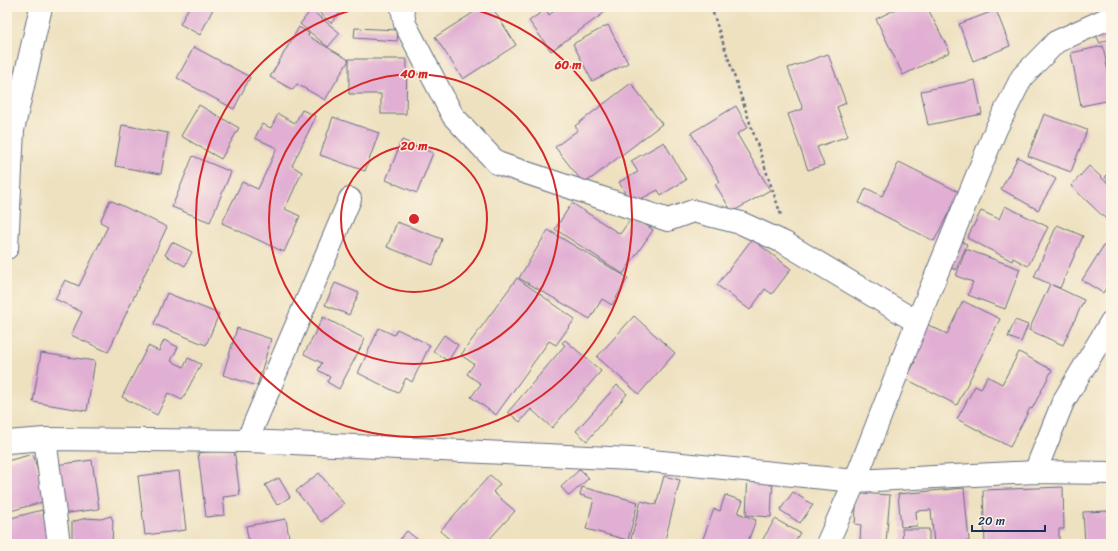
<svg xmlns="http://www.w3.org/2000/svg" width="1118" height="551" font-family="Sriracha,sans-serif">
	<rect width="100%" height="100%" fill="#fcf5e5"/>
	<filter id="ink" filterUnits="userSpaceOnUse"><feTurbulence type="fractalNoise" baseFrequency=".025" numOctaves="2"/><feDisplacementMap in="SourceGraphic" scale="8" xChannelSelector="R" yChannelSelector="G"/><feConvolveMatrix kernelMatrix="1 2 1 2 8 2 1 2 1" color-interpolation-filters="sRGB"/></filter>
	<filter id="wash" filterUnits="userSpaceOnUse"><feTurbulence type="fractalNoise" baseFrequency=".012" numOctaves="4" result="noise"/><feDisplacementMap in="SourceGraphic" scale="16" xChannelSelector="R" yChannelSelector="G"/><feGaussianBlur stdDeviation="0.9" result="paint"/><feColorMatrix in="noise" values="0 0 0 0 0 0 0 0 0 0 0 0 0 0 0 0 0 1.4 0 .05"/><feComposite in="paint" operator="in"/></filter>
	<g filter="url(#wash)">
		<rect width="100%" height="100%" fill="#eee1c0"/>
		<g id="blocks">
			<!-- building -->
			<g fill="#e1afd3">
				<polygon points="189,7 194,7 196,8 197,7 214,7 200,35 180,24"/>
				<polygon points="313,7 345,7 331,23"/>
				<polygon points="482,7 492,7 516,45 463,79 435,37"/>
				<polygon points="560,7 606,7 608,10 551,51 529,21 546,9 549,15"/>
				<polygon points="900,7 927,7 950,52 903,75 876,19"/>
				<polygon points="311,10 340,33 328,47 300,24"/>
				<polygon points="996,10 1010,46 973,61 959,24"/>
				<polygon points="1111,23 1111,38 1100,43 1093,29"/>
				<polygon points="608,25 628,63 592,81 573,44"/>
				<polygon points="299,27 309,33 308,36 349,60 325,100 297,84 293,90 270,77"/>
				<polygon points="355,28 398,30 397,41 354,38"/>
				<polygon points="1103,46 1111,87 1111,100 1081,106 1071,53"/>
				<polygon points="194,47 250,77 234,109 177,78"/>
				<polygon points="828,54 846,103 837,107 848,136 817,147 824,165 808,170 788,114 803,109 788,68"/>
				<polygon points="349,59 407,59 406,114 381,114 381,94 349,94"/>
				<polygon points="1111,65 1111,75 1108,66"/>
				<polygon points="975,80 982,114 928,125 921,91"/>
				<polygon points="631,83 662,124 584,184 555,147 578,130 575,126"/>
				<polygon points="199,105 239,128 221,159 181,136"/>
				<polygon points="736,106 748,127 737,134 770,190 732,212 715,184 720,182 691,133"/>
				<polygon points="302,110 316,116 292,166 302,172 285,209 300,216 284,252 222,223 242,182 258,189 277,148 255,138 262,124 271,128 278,114 295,123"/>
				<polygon points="1044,114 1087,130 1071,172 1028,156"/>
				<polygon points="333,117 379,133 365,171 320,155"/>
				<polygon points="122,125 168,133 161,174 115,166"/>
				<polygon points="402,140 433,153 417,193 386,180"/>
				<polygon points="664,142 686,180 661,195 658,190 631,204 619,182 638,172 631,161"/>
				<polygon points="193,156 231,172 210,222 172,207"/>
				<polygon points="1018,157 1056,179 1038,210 1001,189"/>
				<polygon points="899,162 959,192 934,241 859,203 866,188 882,196"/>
				<polygon points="1089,166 1111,186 1111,215 1107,220 1071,186"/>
				<polygon points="1111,171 1111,184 1105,177"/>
				<polygon points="110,200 167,227 108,352 71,335 82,312 55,299 65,280 79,286 108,226 100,222"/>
				<polygon points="572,203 620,234 633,216 653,230 623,274 555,229"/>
				<polygon points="1005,206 1048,227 1028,266 1013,258 1012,261 967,238 981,211 999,219"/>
				<polygon points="397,222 442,239 433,265 387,247"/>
				<polygon points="1057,225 1083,236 1060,288 1052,285 1084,300 1063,345 1029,330 1050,284 1034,277"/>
				<polygon points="548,230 628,278 612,305 602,299 590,319 519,278"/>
				<polygon points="954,238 967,244 956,270 942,264"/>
				<polygon points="752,239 791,269 772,294 765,289 750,310 717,285"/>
				<polygon points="172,242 192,252 185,266 165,255"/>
				<polygon points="1104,245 1111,250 1111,280 1103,293 1082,280"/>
				<polygon points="966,249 1020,269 1005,309 968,295 973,282 956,276"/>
				<polygon points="517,278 575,319 556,345 549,341 496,415 471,397 481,384 467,374 474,364 461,355"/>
				<polygon points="335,283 359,293 349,315 325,305"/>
				<polygon points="167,293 219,314 206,345 154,324"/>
				<polygon points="963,301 1000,319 957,405 906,379 915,362 904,357 922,322 947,334"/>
				<polygon points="634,316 675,353 639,394 597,357"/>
				<polygon points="323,317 365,339 339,389 327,382 330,377 318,370 322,363 304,354"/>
				<polygon points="1015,320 1028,325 1021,342 1008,337"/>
				<polygon points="237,328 271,339 257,386 223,375"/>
				<polygon points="379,328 394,335 397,329 430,345 412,382 406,378 398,393 358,373"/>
				<polygon points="444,335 458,345 448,361 433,351"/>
				<polygon points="164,340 178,347 171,361 184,367 188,358 201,364 182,400 168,393 157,415 122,397 148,346 159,351"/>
				<polygon points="565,340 601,371 552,428 531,409 520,422 508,412 565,345 562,343"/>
				<polygon points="1019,352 1052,370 1032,409 1030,408 1010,447 957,419 975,386 981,389 987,376 1002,384"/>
				<polygon points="41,353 95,361 87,411 33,402"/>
				<polygon points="617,385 627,394 587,441 576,431"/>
				<polygon points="234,449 240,495 223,497 225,515 206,517 198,453"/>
				<polygon points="33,454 46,501 7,512 7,461"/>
				<polygon points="92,460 99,509 61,514 55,465"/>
				<polygon points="580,469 589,478 569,496 561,487"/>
				<polygon points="179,471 186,530 145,535 138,476"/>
				<polygon points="319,473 344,504 321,522 296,491"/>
				<polygon points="490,475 500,484 493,492 515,511 485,544 455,544 440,531"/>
				<polygon points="748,475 773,476 771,517 746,515"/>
				<polygon points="664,476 680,480 664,544 651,544 631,539 641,501 656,505"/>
				<polygon points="279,478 290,497 277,505 265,485"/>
				<polygon points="582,487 638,502 628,540 586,529 594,499 580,495"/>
				<polygon points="1063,487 1064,529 1059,529 1059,544 985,544 983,490"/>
				<polygon points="964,488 969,541 934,544 931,510 916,511 917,526 901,527 898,494"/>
				<polygon points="793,492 813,505 800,523 780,510"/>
				<polygon points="857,493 890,495 886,543 860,541 861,525 855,524"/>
				<polygon points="725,495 743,501 738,513 756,520 747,544 701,544 714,509 720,511"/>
				<polygon points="42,510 50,543 45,544 7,544 7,519"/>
				<polygon points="1111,511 1111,543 1085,544 1083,512"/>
				<polygon points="111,516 113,521 112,544 74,544 72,536 72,522 86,518 101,519"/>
				<polygon points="286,519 290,544 249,544 246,526"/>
				<polygon points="775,519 800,533 793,544 760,544"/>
				<polygon points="902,529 929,529 929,542 903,543"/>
				<polygon points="407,531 423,544 396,544"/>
				<polygon points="620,539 636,544 619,544"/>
			</g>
		</g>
	</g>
	<g filter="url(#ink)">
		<use href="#blocks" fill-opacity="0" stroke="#656d80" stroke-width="1"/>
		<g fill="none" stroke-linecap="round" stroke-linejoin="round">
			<defs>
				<g id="street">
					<polyline points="402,7 405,24 453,116 497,163 668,220 693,211 741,223 785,243 917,322"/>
					<polyline points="7,248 13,130 41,7"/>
					<polyline points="45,439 59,544"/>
					<polyline points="247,441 350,199"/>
					<polyline points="7,442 45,439 247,441 631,459 855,481 1035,472 1111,473"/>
					<polyline points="1035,472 1063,402 1111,322"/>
					<polyline points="827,544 855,481 917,322 996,129 1022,77 1056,42 1111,17"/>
				</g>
			</defs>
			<!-- street casing -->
			<use href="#street" stroke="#656d80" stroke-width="24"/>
			<!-- path -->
			<polyline stroke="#656d80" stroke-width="2.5" stroke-dasharray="3 3" stroke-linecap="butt" points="711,7 781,215"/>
			<!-- street -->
			<use href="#street" stroke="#fff" stroke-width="22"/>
		</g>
	</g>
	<!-- distance rings -->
	<g fill="none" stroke="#d62828" stroke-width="2">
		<circle cx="414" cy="219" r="73"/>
		<circle cx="414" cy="219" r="145"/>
		<path d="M465 7A218 218 0 1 1 363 7"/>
	</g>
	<circle cx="414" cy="219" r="6" fill="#d62828" stroke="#fcf5e5" stroke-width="2"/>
	<g font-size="12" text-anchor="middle" font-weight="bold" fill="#d62828" stroke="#fcf5e5" stroke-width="3" stroke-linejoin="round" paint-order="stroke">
		<text x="568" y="69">60 m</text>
		<text x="414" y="78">40 m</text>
		<text x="414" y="150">20 m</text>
	</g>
	<!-- margin -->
	<rect width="1118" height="551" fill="none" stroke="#fcf5e5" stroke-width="24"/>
	<!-- scale -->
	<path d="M972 525v6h73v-6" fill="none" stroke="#1b2f5e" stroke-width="2"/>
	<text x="978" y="525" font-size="12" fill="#1b2f5e" stroke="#fcf5e5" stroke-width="3" paint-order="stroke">20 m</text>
</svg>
